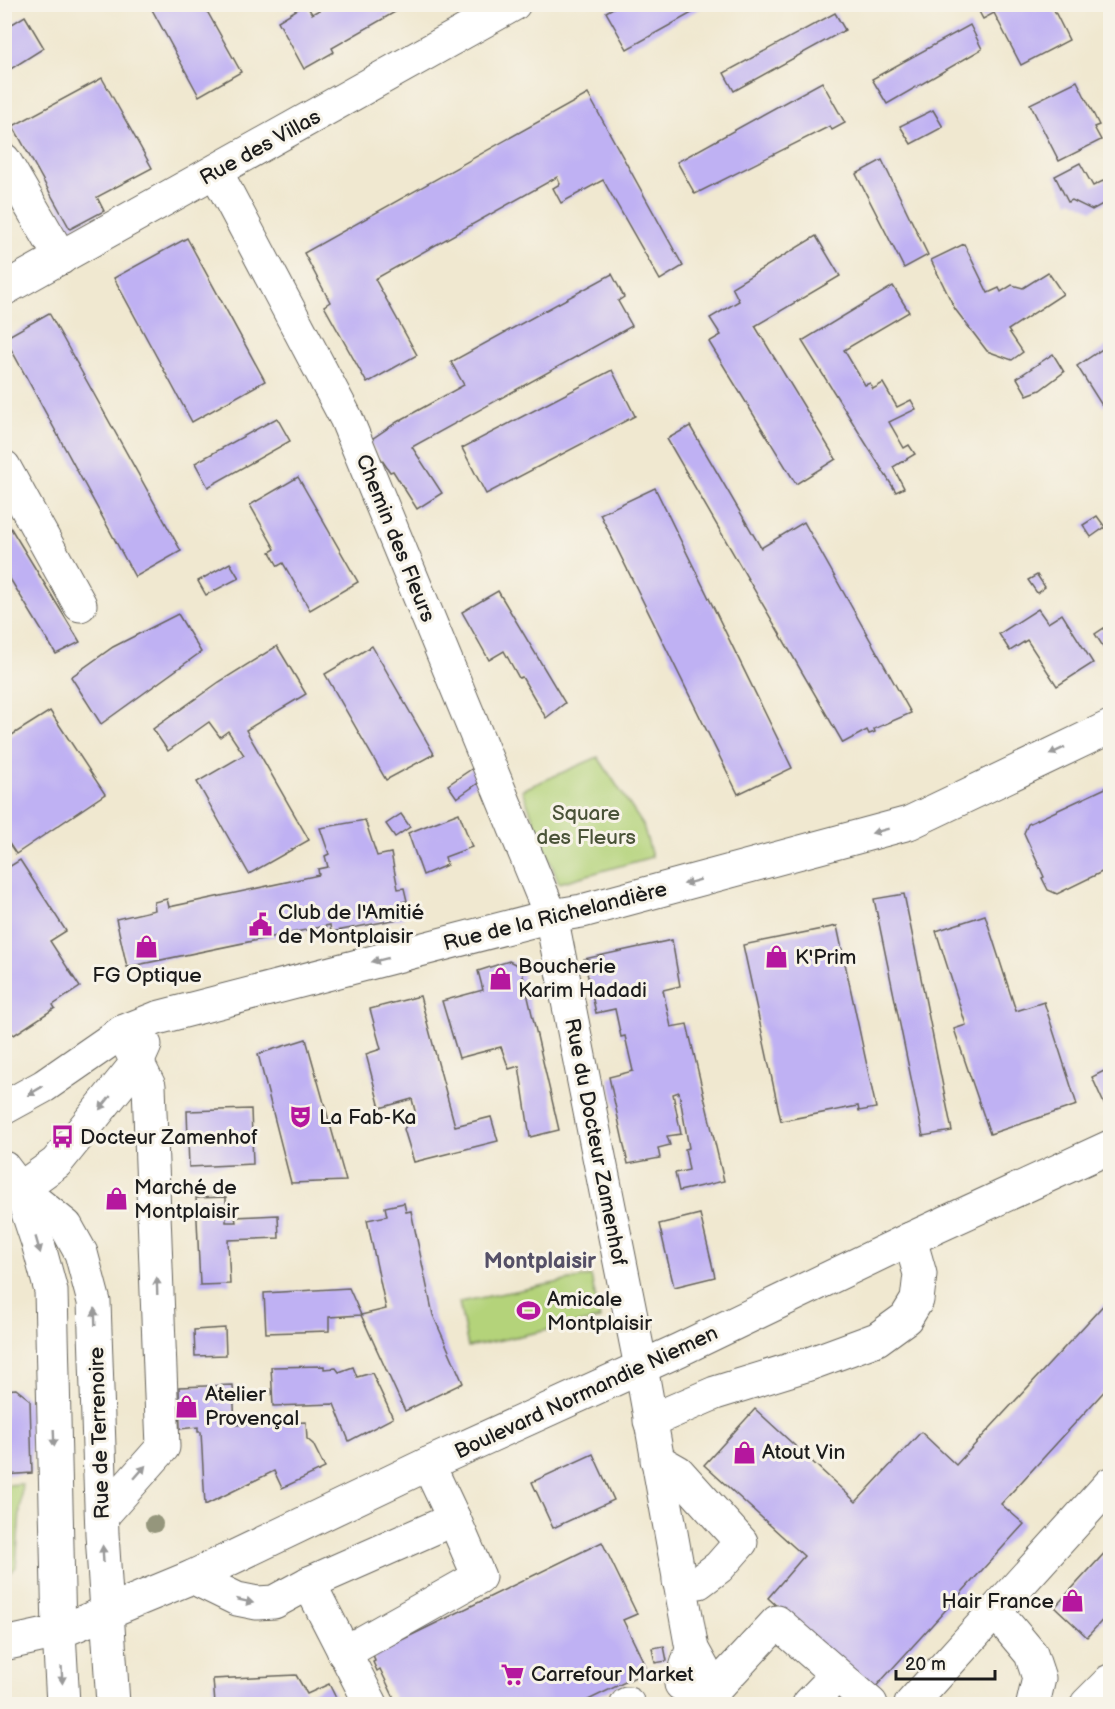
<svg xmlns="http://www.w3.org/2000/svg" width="1115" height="1709" font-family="'Balsamiq Sans',sans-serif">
	<rect width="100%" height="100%" fill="#f7f3e8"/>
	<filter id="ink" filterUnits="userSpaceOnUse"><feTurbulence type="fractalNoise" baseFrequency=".0167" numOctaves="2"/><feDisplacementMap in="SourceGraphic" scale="12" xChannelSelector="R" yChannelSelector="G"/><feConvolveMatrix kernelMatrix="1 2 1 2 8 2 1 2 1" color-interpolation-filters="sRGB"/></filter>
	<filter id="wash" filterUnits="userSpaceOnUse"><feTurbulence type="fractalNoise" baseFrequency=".008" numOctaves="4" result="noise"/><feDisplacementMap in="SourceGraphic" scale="24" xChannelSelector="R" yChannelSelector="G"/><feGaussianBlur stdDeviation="1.35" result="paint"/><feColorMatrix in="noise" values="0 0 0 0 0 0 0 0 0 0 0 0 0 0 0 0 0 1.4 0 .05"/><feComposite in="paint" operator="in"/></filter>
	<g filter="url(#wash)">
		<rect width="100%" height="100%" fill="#f0e8d0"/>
		<!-- green -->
		<g fill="#b4d37a" stroke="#68784b" stroke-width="1.5">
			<polygon points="598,757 643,825 652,857 559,883 522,790"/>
			<polygon points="591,1276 600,1319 468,1347 459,1302"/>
			<polygon points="22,1484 16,1567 5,1578 5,1485"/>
		</g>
		<g id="blocks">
			<!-- building -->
			<g fill="#bfb1f3">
				<polygon points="149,4 203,4 241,72 199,96"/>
				<polygon points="306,4 312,14 330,4 409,4 332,48 334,52 304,69 278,21"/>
				<polygon points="620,4 708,4 627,49 606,12"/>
				<polygon points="975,4 1032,4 1035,10 1045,4 1051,4 1069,40 1021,65 994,13 983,19"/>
				<polygon points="835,13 845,30 734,91 724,73"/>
				<polygon points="25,16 44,48 6,72 4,69 4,29"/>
				<polygon points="970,25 982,49 887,104 872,79"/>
				<polygon points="102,78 152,168 97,197 104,211 70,229 13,126"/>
				<polygon points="1077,81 1099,125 1094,127 1101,140 1059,161 1030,104"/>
				<polygon points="822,82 845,123 832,130 830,126 695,194 677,162"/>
				<polygon points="588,94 683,266 660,280 603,180 561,203 553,188 560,184 557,177 375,279 417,355 367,383 324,306 330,302 304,253"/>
				<polygon points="933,110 943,127 911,144 900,126"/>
				<polygon points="882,160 928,255 904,268 856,174"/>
				<polygon points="1080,163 1093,186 1109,178 1110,181 1110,200 1092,210 1072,200 1068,202 1055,176"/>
				<polygon points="816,236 840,276 755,326 836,459 796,484 709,342 721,335 710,318 739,301 732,287"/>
				<polygon points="187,238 265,381 192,422 114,278"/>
				<polygon points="964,244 988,293 999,288 1001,292 1012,285 1023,288 1048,272 1063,294 1008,330 1023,352 1012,360 987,351 955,309 931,260"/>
				<polygon points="612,274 624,297 618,301 632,326 412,447 442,493 417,509 393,471 390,472 369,441 397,422 464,385 451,362"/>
				<polygon points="893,286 909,312 844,350 865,385 870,383 873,389 883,383 897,407 911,400 916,409 889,422 904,448 909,445 915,454 893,467 904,488 896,492 802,341"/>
				<polygon points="49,313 181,551 135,577 5,338"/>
				<polygon points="1110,344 1110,402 1103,407 1077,366"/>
				<polygon points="1053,354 1064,372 1040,390 1027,395 1017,378"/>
				<polygon points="612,370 635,416 486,494 462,448"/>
				<polygon points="277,418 290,441 208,487 195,463"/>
				<polygon points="690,426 761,548 804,522 911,713 874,729 875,732 869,734 867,730 843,743 667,439"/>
				<polygon points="298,477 358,582 310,610 283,563 278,566 270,552 275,549 250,505"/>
				<polygon points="655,488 792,768 738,794 600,514"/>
				<polygon points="1097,516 1105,527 1091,537 1083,525"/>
				<polygon points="4,517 80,642 56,654 4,569"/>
				<polygon points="230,563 239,578 206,595 198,581"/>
				<polygon points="1037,575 1045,587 1037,593 1028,580"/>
				<polygon points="498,591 565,703 546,718 522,677 519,678 504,651 489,660 462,612"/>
				<polygon points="1038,609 1048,623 1062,614 1093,663 1057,686 1027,640 1010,651 999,634"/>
				<polygon points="178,614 201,652 101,724 71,677 113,647"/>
				<polygon points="1110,624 1110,657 1095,634"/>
				<polygon points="277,646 306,694 246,730 309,840 249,874 197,782 244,755 228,731 220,737 209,722 168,751 153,729 219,682"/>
				<polygon points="372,646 434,754 386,780 325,674"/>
				<polygon points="50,711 105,794 16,854 4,836 4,740"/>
				<polygon points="473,768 481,781 457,798 448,785"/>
				<polygon points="1110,786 1110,868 1057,894 1048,890 1042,878 1044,877 1024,833 1028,824"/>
				<polygon points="459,813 472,847 445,857 447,865 423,875 408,833"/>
				<polygon points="401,814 410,827 395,837 386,824"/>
				<polygon points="365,820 377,856 391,853 398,889 404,888 407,901 401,902 404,918 331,932 330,925 127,967 116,919 155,910 154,902 167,899 169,907 319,875 318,869 328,867 325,856 329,854 320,828"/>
				<polygon points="20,860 66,931 50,941 80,987 53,1005 55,1008 14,1035 11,1032 4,1036 4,971 7,969 4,966 4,870"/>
				<polygon points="904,894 952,1131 923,1136 874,899"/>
				<polygon points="985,915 1016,1011 1044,1002 1077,1105 990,1134 954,1029 966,1025 936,931"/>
				<polygon points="837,926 876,1108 859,1111 858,1106 781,1121 743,945"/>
				<polygon points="672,940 680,986 663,990 671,1027 687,1024 724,1181 679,1191 675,1173 689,1170 685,1149 689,1148 679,1092 673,1094 681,1134 667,1136 670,1145 658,1148 660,1158 628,1164 609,1077 633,1071 625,1036 621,1037 615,1009 596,1013 584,959"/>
				<polygon points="509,961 521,967 559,1130 530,1137 519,1066 509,1069 501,1047 459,1058 442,1001 483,990 478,971"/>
				<polygon points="420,996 455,1126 491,1117 498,1141 414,1162 404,1129 415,1111 412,1099 380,1108 366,1054 381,1049 370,1009"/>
				<polygon points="306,1039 346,1181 291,1183 258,1054"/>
				<polygon points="1110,1068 1110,1106 1106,1108 1092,1077"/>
				<polygon points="251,1109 253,1164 189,1167 187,1111"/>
				<polygon points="226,1197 226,1222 236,1222 235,1217 278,1215 279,1238 228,1240 230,1284 200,1285 196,1198"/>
				<polygon points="404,1203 406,1212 411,1211 433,1315 463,1383 405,1411 361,1315 386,1309 367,1220 387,1216 385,1207"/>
				<polygon points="700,1214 715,1277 674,1287 659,1224"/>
				<polygon points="349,1288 361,1315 329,1317 329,1331 266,1333 264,1293"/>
				<polygon points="1110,1298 1110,1385 1001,1504 1024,1524 871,1692 768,1598 804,1556 704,1465 755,1409 856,1502 921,1432 956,1465"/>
				<polygon points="225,1328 226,1355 195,1356 194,1330"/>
				<polygon points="324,1366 324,1369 336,1368 339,1372 353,1367 357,1377 372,1373 393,1418 349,1441 334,1404 273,1406 271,1367"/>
				<polygon points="233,1385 235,1425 306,1422 307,1439 313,1444 325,1468 282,1488 274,1471 205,1505 201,1432 198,1432 198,1427 180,1429 179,1387"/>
				<polygon points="16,1389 30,1400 32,1473 5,1475 5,1390"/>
				<polygon points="593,1454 614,1500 553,1528 532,1482"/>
				<polygon points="602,1542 637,1614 623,1620 648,1671 580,1704 397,1704 380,1669 377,1671 373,1662 375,1661 373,1654"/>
				<polygon points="1110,1547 1110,1612 1087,1637 1055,1607"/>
				<polygon points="664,1646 667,1661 655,1663 652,1648"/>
				<polygon points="296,1675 307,1694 329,1684 339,1704 215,1704 213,1679"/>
			</g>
		</g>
	</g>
	<g filter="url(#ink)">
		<use href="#blocks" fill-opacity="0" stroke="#66635b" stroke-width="1.5"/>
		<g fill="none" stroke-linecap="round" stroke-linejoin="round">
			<defs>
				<g id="minor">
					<polyline points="4,160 61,258"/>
					<polyline points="216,172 346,418 551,916 641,1367 692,1649 703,1669"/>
					<polyline points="4,289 514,4"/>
					<polyline points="4,467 80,605"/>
					<polyline points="4,1108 44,1086 122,1032 157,1018 551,916 582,911 909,823 1110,727"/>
					<polyline points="4,1168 20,1189 66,1226 81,1253 94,1302 102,1534 113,1704"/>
					<polyline points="20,1189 38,1243 51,1291 59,1632 63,1704"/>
					<polyline points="20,1189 56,1163 137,1063 145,1045"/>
					<polyline points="650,1421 715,1393 809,1364 877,1339 906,1318 917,1300 920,1274 910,1239"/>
					<polyline points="657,1460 678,1472 741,1542 719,1567 699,1582 679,1581"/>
					<polyline points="428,1464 454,1519"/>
					<polyline points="102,1516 163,1447 149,1086 122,1032"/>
					<polyline points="192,1577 237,1599 257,1603 274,1602 309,1583 454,1519 479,1577 344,1653"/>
					<polyline points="309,1583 371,1704"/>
					<polyline points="995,1611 1031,1654 1039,1678 1033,1704"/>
					<polyline points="59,1632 192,1577 428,1464 679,1350 910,1239 1110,1147"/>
					<polyline points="681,1684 692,1649"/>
					<polyline points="627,1704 628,1704"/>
					<polyline points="701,1704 777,1622 871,1704"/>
					<polyline points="809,1704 837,1675"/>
					<polyline points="911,1704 1110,1484"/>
					<polyline points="1087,1704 1110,1681"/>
				</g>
				<polyline id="highway" points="4,1644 59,1632"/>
			</defs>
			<!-- minor casing -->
			<use href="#minor" stroke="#66635b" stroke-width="35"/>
			<!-- highway casing -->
			<use href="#highway" stroke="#66635b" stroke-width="35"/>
			<!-- minor -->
			<use href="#minor" stroke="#fff" stroke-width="33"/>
			<!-- highway -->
			<use href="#highway" stroke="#fff" stroke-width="33"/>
		</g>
		<!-- trees -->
		<circle fill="#95967c" cx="154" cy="1524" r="9"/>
		<!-- one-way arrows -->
		<defs><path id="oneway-solid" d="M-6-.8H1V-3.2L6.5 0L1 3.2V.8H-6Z" transform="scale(1.5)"/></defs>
		<g fill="#999">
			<use href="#oneway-solid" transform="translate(1057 751) rotate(154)"/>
			<use href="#oneway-solid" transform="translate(880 831) rotate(165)"/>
			<use href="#oneway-solid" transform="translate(692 882) rotate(165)"/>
			<use href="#oneway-solid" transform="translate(380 960) rotate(166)"/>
			<use href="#oneway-solid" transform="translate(35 1091) rotate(149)"/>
			<use href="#oneway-solid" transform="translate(105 1103) rotate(129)"/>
			<use href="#oneway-solid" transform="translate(38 1245) rotate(74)"/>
			<use href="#oneway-solid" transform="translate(157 1286) rotate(-92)"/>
			<use href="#oneway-solid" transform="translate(95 1317) rotate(-92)"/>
			<use href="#oneway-solid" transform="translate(54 1438) rotate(88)"/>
			<use href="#oneway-solid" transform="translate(140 1472) rotate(-49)"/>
			<use href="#oneway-solid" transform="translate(103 1554) rotate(-93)"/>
			<use href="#oneway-solid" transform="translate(245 1601) rotate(13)"/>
			<use href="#oneway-solid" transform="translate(62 1675) rotate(87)"/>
		</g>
	</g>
	<!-- icons -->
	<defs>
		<symbol id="civic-bare" viewBox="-9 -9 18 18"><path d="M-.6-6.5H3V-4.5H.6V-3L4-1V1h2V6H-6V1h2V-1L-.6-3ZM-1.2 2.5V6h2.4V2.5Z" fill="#b5179e" stroke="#f7f3e8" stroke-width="2.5" paint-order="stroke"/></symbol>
		<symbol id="shop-bare" viewBox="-9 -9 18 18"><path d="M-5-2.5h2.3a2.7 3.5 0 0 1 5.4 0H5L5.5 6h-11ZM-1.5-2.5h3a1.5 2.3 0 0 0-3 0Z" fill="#b5179e" stroke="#f7f3e8" stroke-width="2.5" paint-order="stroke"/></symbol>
		<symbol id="theatre-bare" viewBox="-9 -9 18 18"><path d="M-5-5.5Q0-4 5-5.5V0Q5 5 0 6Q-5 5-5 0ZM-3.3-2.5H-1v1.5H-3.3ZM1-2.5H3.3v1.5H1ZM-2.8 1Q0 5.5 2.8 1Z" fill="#b5179e" stroke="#f7f3e8" stroke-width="2.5" paint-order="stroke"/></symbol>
		<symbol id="bus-bare" viewBox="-9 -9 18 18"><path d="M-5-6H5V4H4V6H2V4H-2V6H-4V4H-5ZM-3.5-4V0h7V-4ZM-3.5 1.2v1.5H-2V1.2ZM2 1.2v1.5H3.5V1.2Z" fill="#b5179e" stroke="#f7f3e8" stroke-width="2.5" paint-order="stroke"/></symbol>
		<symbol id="stadium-bare" viewBox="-9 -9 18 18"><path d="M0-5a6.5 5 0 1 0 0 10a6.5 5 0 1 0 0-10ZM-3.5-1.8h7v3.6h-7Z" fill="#b5179e" stroke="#f7f3e8" stroke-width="2.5" paint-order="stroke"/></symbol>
		<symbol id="supermarket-bare" viewBox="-9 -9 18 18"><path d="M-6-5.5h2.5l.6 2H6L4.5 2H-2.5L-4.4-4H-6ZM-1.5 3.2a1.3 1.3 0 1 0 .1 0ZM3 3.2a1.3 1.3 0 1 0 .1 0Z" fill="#b5179e" stroke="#f7f3e8" stroke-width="2.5" paint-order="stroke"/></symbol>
	</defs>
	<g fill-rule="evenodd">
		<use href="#civic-bare" x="244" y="908" width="33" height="33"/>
		<use href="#shop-bare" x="130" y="930" width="33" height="33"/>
		<use href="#shop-bare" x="760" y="940" width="33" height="33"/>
		<use href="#shop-bare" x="484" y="962" width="33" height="33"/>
		<use href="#theatre-bare" x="284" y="1100" width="33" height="33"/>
		<use href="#bus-bare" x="46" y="1120" width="33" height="33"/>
		<use href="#shop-bare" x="100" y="1182" width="33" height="33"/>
		<use href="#stadium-bare" x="512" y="1294" width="33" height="33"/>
		<use href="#shop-bare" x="170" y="1390" width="33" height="33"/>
		<use href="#shop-bare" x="728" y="1436" width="33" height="33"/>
		<use href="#shop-bare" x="1056" y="1584" width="33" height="33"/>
		<use href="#supermarket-bare" x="496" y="1658" width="33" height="33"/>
	</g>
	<g text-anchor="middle" stroke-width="6" stroke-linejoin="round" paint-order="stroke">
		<!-- street labels -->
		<g font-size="21" fill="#1c1c1c" stroke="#f7f3e8">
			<text transform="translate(260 147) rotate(-29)" y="7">Rue des Villas</text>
			<text transform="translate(396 538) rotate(68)" y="7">Chemin des Fleurs</text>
			<text transform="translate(555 916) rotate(-14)" y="7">Rue de la Richelandière</text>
			<text transform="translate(596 1142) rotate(79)" y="7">Rue du Docteur Zamenhof</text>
			<text transform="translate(586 1392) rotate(-25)" y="7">Boulevard Normandie Niemen</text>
			<text transform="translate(99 1433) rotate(-92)" y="7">Rue de Terrenoire</text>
		</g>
		<!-- park labels -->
		<g font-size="21" fill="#4a5338" stroke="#f7f3e8">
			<text x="586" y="820">Square<tspan x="586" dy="24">des Fleurs</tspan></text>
		</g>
		<!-- poi labels -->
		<g font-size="21" fill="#1c1c1c" stroke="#f7f3e8" text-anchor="start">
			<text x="278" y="919">Club de l'Amitié<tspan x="278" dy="24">de Montplaisir</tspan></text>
			<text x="795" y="964">K'Prim</text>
			<text x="518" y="973">Boucherie<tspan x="518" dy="24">Karim Hadadi</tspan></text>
			<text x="147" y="982" text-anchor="middle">FG Optique</text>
			<text x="319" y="1124">La Fab-Ka</text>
			<text x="80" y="1144">Docteur Zamenhof</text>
			<text x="134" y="1194">Marché de<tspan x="134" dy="24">Montplaisir</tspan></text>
			<text x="547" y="1306">Amicale<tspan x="547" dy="24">Montplaisir</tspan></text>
			<text x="205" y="1401">Atelier<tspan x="205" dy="24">Provençal</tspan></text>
			<text x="762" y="1459">Atout Vin</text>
			<text x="1054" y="1608" text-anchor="end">Hair France</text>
			<text x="531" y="1681">Carrefour Market</text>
		</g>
		<!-- neighbourhood labels -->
		<g font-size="22" font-weight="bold" fill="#555067" stroke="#f7f3e8">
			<text x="540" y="1268">Montplaisir</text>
		</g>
	</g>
	<!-- margin -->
	<rect width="1115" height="1709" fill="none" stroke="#f7f3e8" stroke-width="24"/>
	<!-- scale -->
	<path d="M896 1670v9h99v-9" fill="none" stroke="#1c1c1c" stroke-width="3"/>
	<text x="905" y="1670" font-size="18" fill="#1c1c1c" stroke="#f7f3e8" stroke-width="4.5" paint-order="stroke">20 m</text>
</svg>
